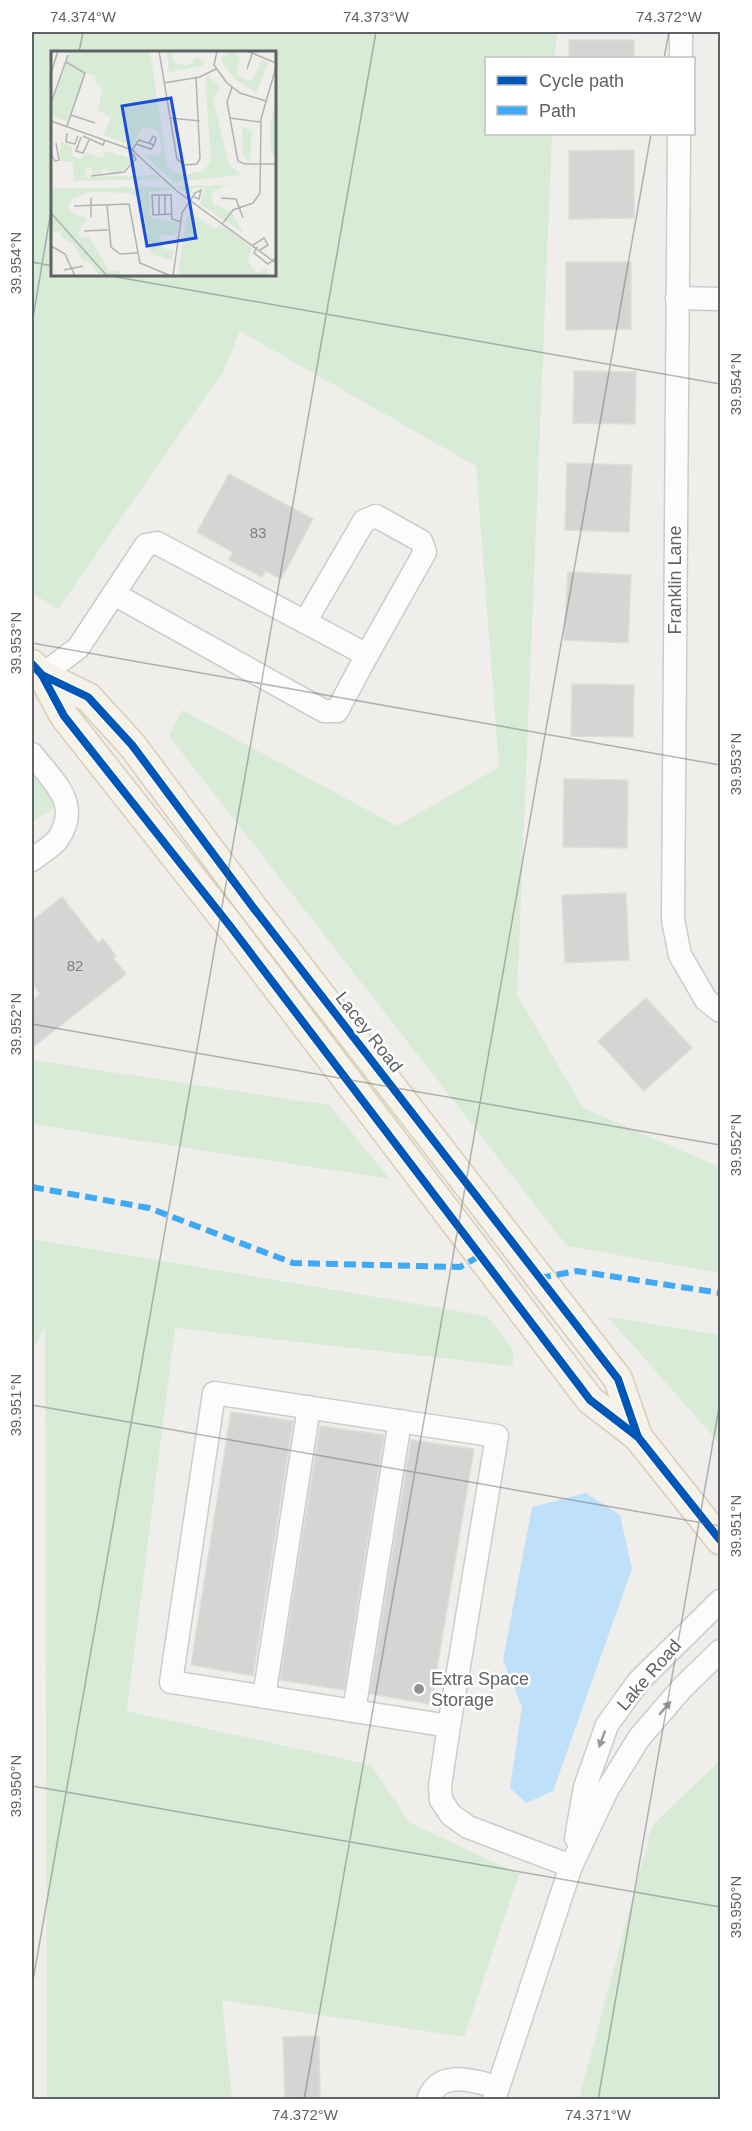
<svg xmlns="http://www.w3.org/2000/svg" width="752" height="2131" font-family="Arial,sans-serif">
	<rect width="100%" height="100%" fill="#efeeea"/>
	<!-- green -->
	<g fill="#d8ebd6" fill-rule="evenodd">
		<path d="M 32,32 L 557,32 L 555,58 L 486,58 L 486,134 L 552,134 L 517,995 L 583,1108 L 720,1167 L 720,1273 L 567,1246 L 169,736 L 182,710 L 397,826 L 499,767 L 476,466 L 240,331 L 224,370 L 58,609 L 32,593 ZM 52,52 L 274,52 L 274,274 L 52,274 Z"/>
		<polygon points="32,771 56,807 32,822"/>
		<polygon points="32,1060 329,1105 390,1179 32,1124"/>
		<polygon points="32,1239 487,1316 513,1350 513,1366 175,1328 127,1711 371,1765 410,1823 519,1874 464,2037 222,2000 232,2099 47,2099 45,1327 32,1352"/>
		<polygon points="608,1317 720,1335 720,1444"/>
		<polygon points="720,1760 720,2099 579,2099 652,1826"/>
	</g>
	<!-- water -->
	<polygon fill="#bfe0f9" points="586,1493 620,1515 632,1569 553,1791 526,1803 510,1788 522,1707 503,1660 532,1507"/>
	<!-- building -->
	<g fill="#d6d5d3" stroke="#deddd9" stroke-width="1.5">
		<rect x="569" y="40" width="65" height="18"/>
		<polygon points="634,150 634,218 569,219 569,151"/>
		<polygon points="566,262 631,262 631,329 566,330"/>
		<polygon points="574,371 636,372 635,424 573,423"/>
		<polygon points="567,463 632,465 629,532 565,530"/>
		<polygon points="229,474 313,519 281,579 266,571 262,577 229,560 233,552 197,532"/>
		<polygon points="568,572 631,575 628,643 564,640"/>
		<polygon points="572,684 634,685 633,737 571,736"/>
		<polygon points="564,779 628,780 627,848 563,847"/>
		<polygon points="626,893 629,960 565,963 562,895"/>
		<polygon points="62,897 98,943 103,939 116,956 113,958 126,974 32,1048 32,1001 40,994 32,983 32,921"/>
		<polygon points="646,998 692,1048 644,1091 598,1041"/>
		<polygon points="231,1412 293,1421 253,1676 191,1665"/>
		<polygon points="320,1426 384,1435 344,1690 280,1680"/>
		<polygon points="411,1440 474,1449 431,1704 370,1694"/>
		<polygon points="319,2036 320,2100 285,2100 283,2037"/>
	</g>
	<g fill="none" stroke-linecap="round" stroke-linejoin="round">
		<defs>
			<g id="minor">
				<polyline points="681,58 681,32"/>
				<polyline points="679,134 673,920 680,955 706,1000 720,1011"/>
				<polyline points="677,298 720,299"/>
				<polyline points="305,622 364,521 376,516 421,541 425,552 367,655"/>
				<polyline points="42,675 78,648 146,545 157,543 367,655 337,711 324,711 114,594"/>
				<path d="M 32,754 C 53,782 82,803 58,839 C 52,847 39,854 32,860"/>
				<polyline points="264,1697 309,1407"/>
				<polyline points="354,1711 400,1421"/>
				<polyline points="449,1726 171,1682 214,1393 497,1436 449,1726 440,1786 441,1800 451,1815 468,1827 571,1866"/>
				<polyline points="576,1838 585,1787 607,1725 638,1682 720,1601"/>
				<path d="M 428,2100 C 439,2068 473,2081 498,2087"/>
				<polyline points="494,2100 571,1866 607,1790 639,1738 682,1688 720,1651"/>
			</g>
			<g id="major">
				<polyline points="32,664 42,675 64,716 230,926 590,1400 638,1437 720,1540"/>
				<polyline points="42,675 88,697 132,745 252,906 618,1379 638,1437"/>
			</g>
		</defs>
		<!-- minor casing -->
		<use href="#minor" stroke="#cbcccc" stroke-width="25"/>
		<!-- major casing -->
		<use href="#major" stroke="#d7ceb8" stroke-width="31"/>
		<!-- minor -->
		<use href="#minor" stroke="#fdfcfc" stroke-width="22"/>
		<!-- major -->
		<use href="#major" stroke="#f4f2e9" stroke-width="28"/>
		<!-- quiet -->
		<g stroke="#3fa9f5" stroke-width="6" stroke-dasharray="12 6" stroke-linecap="butt">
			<polyline points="32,1187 149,1208 293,1263 460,1267 480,1256"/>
			<polyline points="539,1278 577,1271 720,1293"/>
		</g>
		<defs>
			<g id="cycleway">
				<polyline points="32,664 42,675 64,716 230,926 590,1400 638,1437 720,1540"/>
				<polyline points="42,675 88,697 132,745 252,906 618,1379 638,1437"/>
			</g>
		</defs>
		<!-- cycleway casing -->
		<use href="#cycleway" stroke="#fff" stroke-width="11"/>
		<!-- cycleway -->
		<use href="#cycleway" stroke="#0057b8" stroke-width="8"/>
	</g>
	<!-- one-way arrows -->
	<defs><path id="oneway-solid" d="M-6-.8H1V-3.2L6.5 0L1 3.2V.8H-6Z" transform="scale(1.5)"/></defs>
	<g fill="#96999c">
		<use href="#oneway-solid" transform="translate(665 1708) rotate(-49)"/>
		<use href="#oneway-solid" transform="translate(602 1739) rotate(110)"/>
	</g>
	<!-- ticks -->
	<path fill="none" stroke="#5f6368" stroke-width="1.5" stroke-opacity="0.45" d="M 79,52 L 83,32M 664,58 L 669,32M 32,262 L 52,266M 100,274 L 720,384M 32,324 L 52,205M 32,643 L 720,765M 32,1024 L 720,1145M 32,1405 L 720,1526M 32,1786 L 720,1907M 32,1986 L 376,32M 304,2100 L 651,134M 598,2100 L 720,1402"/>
	<!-- markers -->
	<circle fill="#919496" stroke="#fff" stroke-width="2" cx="419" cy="1689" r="6"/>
	<g text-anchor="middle" stroke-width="5" stroke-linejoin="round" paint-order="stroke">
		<!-- number labels -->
		<g font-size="15" fill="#7e8184">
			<text x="258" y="538">83</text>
			<text x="75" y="971">82</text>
		</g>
		<!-- street labels -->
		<g font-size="18" fill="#5f6368" stroke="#fff">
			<text transform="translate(675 580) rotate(-90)" y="6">Franklin Lane</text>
			<text transform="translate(369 1032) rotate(52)" y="6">Lacey Road</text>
			<text transform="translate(649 1675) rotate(-49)" y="6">Lake Road</text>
		</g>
		<!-- poi labels -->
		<g font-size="18" fill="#5f6368" stroke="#fff" text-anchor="start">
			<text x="431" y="1685">Extra Space<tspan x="431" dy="21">Storage</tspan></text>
		</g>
	</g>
	<!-- overview -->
	<g transform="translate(51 51)">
		<rect width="225" height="225" fill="#efeeea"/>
		<path d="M 11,0 L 99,0 L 116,115 L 122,121 L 133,124 L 152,120 L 160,110 L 154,26 L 158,25 L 169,37 L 162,48 L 178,114 L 191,124 L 123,131 L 91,102 L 106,105 L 112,100 L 107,80 L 91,75 L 82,95 L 53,84 L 60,66 L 47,60 L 51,38 L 44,30 L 45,25 L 34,21 L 17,71 L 0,65 L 0,54 L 18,3 ZM 124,0 L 120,4 L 123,11 L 137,15 L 145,6 L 154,11 L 152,15 L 118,21 L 116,0 ZM 179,0 L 190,7 L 185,19 L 190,27 L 197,29 L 202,28 L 210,9 L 217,11 L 205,42 L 184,28 L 172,13 L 171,7 ZM 225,50 L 225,98 L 224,104 L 220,103 L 219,74 ZM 191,76 L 201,79 L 199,112 L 192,103 ZM 9,91 L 21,95 L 21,105 L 29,108 L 36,102 L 52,107 L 55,100 L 84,108 L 67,123 L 50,118 L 50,123 L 42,124 L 40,117 L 34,119 L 35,126 L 105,124 L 110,128 L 23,130 L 22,111 L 9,110 ZM 179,134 L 164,139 L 160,144 L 162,153 L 180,161 L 193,182 L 149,153 L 154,137 L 142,137 L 138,145 L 126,135 ZM 118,136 L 120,139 L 98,141 L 99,166 L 127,172 L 125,184 L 109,184 L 113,198 L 123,199 L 121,209 L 100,203 L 89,143 L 87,148 L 79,142 L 38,141 L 21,148 L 17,157 L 22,163 L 36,167 L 27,182 L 30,186 L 38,186 L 58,220 L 67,219 L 70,225 L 49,225 L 37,210 L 32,210 L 23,194 L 10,186 L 11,180 L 0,182 L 0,137 ZM 139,162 L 165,178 L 168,174 L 182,182 L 201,197 L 197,211 L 206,222 L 216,217 L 216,225 L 127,225 L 135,168 Z" fill="#d8ebd6"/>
		<path fill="none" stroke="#b1b2b2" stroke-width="1.5" d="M 108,0 L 126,108 L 133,114 L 146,113 L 149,107 L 145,27M 166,0 L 163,14 L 176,32 L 189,42 L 215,50M 196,0 L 225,12M 15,11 L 34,22 L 16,75M 196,18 L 202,0M 0,22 L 7,0M 113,32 L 149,26 L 165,18M 181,36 L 176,51 L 187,110 L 194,113 L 225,113M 0,52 L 17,4M 20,64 L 44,72M 119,67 L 149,70M 179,67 L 209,71M 0,70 L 84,100M 16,82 L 15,91 L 24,93 L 27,85M 32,85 L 52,94 L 54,89M 30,86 L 25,100 L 32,102 L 38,89M 98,93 L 102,85 L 105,87 L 103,94M 81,99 L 88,89 L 103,94 L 100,98 L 85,93M 81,99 L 126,140 L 225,212M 0,103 L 4,110 L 8,109 L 5,92M 40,125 L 73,121 L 85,108 L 77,97M 108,144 L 108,163M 114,144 L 114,163M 170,147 L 185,148 L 192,167M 56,154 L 60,196 L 69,203 L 86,202M 23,155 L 78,153 L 89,212 L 120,225M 0,162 L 56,225M 120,163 L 102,164 L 101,144 L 120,144 L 121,168 L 130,171M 40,166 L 40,147M 172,172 L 182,159 L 202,152 L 209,142 L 210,68 L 225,16M 33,180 L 57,179M 202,194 L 213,187 L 217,194 L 209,199M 0,195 L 14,203 L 24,225M 206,196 L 203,202 L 217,213 L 225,207M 13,219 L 32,215M 122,225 L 131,162 L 144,142 L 150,139 L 148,148 L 143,146"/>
		<path fill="#1d4ed8" fill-opacity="0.15" stroke="#1d4ed8" stroke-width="3" d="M 120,47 L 145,187 L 96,195 L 71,55 Z"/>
		<rect width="225" height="225" fill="none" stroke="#5f6368" stroke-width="3"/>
	</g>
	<!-- border -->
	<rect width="752" height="2131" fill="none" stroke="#ffffff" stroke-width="66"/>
	<!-- legend -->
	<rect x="485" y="57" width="210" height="78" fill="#ffffff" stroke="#bfc1c3" stroke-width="1.5"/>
	<rect x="497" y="76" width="30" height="9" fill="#0057b8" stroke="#bfc1c3" stroke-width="1.5"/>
	<text x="539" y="87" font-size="18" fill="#5f6368">Cycle path</text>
	<rect x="497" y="106" width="30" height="9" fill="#3fa9f5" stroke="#bfc1c3" stroke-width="1.5"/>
	<text x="539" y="117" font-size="18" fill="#5f6368">Path</text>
	<rect x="33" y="33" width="686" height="2065" fill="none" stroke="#5f6368" stroke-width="2"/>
	<g font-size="15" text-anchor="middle" fill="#5f6368">
		<text x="83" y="22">74.374°W</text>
		<text x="376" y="22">74.373°W</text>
		<text x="669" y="22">74.372°W</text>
		<text transform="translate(16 263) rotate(-90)" y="5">39.954°N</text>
		<text transform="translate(736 384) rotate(-90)" y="5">39.954°N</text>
		<text transform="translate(16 643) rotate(-90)" y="5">39.953°N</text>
		<text transform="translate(736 764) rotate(-90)" y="5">39.953°N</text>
		<text transform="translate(16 1024) rotate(-90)" y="5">39.952°N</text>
		<text transform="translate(736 1145) rotate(-90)" y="5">39.952°N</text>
		<text transform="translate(16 1405) rotate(-90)" y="5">39.951°N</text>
		<text transform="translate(736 1526) rotate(-90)" y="5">39.951°N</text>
		<text transform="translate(16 1786) rotate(-90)" y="5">39.950°N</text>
		<text transform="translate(736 1907) rotate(-90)" y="5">39.950°N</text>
		<text x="305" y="2120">74.372°W</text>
		<text x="598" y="2120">74.371°W</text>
	</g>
</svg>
